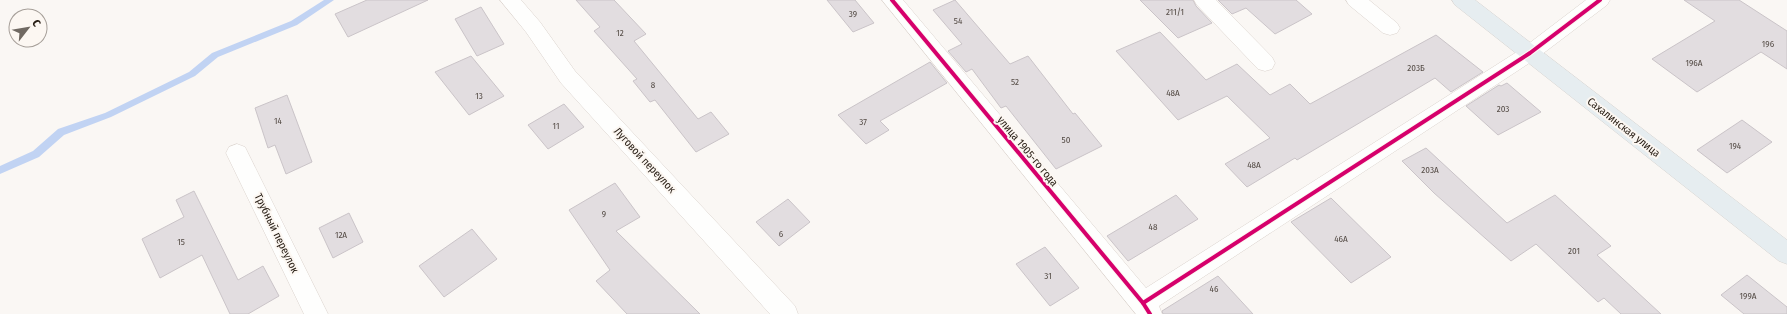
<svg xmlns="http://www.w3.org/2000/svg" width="1787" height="314" font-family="'Fira Sans Condensed',sans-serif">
	<rect width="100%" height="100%" fill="#faf7f4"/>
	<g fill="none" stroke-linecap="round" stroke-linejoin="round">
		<!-- stream -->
		<polygon fill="#c1d3f3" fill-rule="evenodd" points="324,0 334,0 297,25 218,57 195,76 111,117 64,135 39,157 0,174 0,166 33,151 58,129 105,113 189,72 212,53 291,21"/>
	</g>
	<!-- building -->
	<g fill="#e2dde0" stroke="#cac4c8">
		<polygon points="367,0 428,0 348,37 335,14"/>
		<polygon points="576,0 614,0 646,34 634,41 698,119 711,112 729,134 696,152 655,100 650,102 633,81 637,79 594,31 600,27"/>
		<polygon points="827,0 855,0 874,23 853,32"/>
		<polygon points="955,0 1010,64 1028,56 1073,114 1075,113 1102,146 1056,169 1006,106 1001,108 972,69 966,72 948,51 962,44 933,10"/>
		<polygon points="1140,0 1193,0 1196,6 1212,23 1178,38"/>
		<polygon points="1218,0 1296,0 1312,14 1275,34 1246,8 1232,14"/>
		<polygon points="1684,0 1739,0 1787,31 1787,69 1761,52 1697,92 1652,59 1715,21"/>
		<polygon points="481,7 504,44 477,56 455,19"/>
		<polygon points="1160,32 1206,80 1237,64 1270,95 1290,84 1310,104 1436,35 1483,72 1451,92 1435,78 1297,160 1295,158 1247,187 1225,164 1270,138 1227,96 1178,120 1116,51"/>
		<polygon points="471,56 504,96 469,115 435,72"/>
		<polygon points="930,62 947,83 880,121 889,130 866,144 838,115"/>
		<polygon points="1507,83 1541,112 1498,135 1466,106 1499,85 1501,86"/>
		<polygon points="287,95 312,162 286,174 275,145 268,148 255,108"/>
		<polygon points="564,104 584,127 548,149 528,125"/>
		<polygon points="1742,120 1772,142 1727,173 1697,150"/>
		<polygon points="1426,148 1507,223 1555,195 1611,246 1597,255 1661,314 1621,314 1604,298 1598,302 1536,244 1511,261 1434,193 1402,161"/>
		<polygon points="615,183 640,217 616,231 700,314 627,314 596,281 610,270 569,210"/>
		<polygon points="194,191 238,280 263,266 279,296 248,314 230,314 202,255 160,278 142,239 184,217 176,200"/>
		<polygon points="1176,195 1198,219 1128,261 1107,236"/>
		<polygon points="1331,198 1391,257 1351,283 1291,222"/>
		<polygon points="788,199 810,222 779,246 756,222"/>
		<polygon points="349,213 363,242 333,258 319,228"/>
		<polygon points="472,229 497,259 444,297 419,266"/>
		<polygon points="1045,247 1079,288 1050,306 1016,264"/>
		<polygon points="1747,275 1787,307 1787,314 1744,314 1721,295"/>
		<polygon points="1218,276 1253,314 1163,314 1162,311"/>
	</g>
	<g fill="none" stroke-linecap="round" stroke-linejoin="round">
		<defs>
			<g id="minor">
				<polygon points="500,0 521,0 540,22 575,71 795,306 798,314 770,314 561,83 526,32"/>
				<polygon points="882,0 903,0 1146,288 1523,48 1586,0 1610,0 1607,5 1537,58 1159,306 1162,314 1136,314"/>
				<polygon points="1194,0 1216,0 1272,57 1275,63 1272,69 1265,71 1258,69 1197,5"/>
				<polygon points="1346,0 1369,0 1397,23 1400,28 1397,33 1390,35 1383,33 1349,5"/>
				<polygon points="237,144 245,147 328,314 304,314 226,153 229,147"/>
			</g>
			<polygon id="major" points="1452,0 1475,0 1787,240 1787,264 1779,261 1455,5"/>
		</defs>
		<!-- minor casing -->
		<use href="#minor" stroke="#dad2cc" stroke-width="1"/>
		<!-- major casing -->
		<use href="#major" stroke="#d6d3d0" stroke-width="1"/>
		<!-- minor -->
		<use href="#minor" fill="#fefefd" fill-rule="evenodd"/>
		<!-- major -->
		<use href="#major" fill="#e6edf0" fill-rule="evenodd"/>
		<defs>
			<g id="cycleway">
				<polyline points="892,0 1143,303 1150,314"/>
				<polyline points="1143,303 1530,53 1600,0"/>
			</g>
		</defs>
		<!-- cycleway casing -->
		<use href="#cycleway" stroke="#fcf7f2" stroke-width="6"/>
		<!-- cycleway -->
		<use href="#cycleway" stroke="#d6006c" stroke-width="4"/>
	</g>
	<g text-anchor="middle" stroke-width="4" stroke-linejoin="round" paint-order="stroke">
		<!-- number labels -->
		<g font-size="9" fill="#554c46">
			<text x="1175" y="15">211/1</text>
			<text x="853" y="17">39</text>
			<text x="958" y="24">54</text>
			<text x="620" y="36">12</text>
			<text x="1768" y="47">196</text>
			<text x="1694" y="66">196А</text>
			<text x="1416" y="71">203Б</text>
			<text x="1015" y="85">52</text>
			<text x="653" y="88">8</text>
			<text x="1173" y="96">48А</text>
			<text x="479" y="99">13</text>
			<text x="1503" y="112">203</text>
			<text x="278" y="124">14</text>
			<text x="863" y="125">37</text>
			<text x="556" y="129">11</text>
			<text x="1066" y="143">50</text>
			<text x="1735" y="149">194</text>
			<text x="1254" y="168">48А</text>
			<text x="1430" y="173">203А</text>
			<text x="604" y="217">9</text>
			<text x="1153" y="230">48</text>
			<text x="781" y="237">6</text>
			<text x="341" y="238">12А</text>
			<text x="1341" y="242">46А</text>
			<text x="181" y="245">15</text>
			<text x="1574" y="254">201</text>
			<text x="1048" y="279">31</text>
			<text x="1214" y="292">46</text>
			<text x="1748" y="299">199А</text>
		</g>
		<!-- street labels -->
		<g font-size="11" fill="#261c13" stroke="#fcf7f2">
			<text transform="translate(1624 127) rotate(38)" y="4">Сахалинская улица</text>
			<text transform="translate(1028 151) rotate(50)" y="4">улица 1905-го года</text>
			<text transform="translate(645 160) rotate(47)" y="4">Луговой переулок</text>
			<text transform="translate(277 233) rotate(64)" y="4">Трубный переулок</text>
		</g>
	</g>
	<!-- north arrow -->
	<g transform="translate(28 28) rotate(59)"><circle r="19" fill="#fcf7f2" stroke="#a69f99"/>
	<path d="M0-3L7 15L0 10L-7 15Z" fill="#706962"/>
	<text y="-6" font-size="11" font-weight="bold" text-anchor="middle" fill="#261c13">С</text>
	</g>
</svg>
